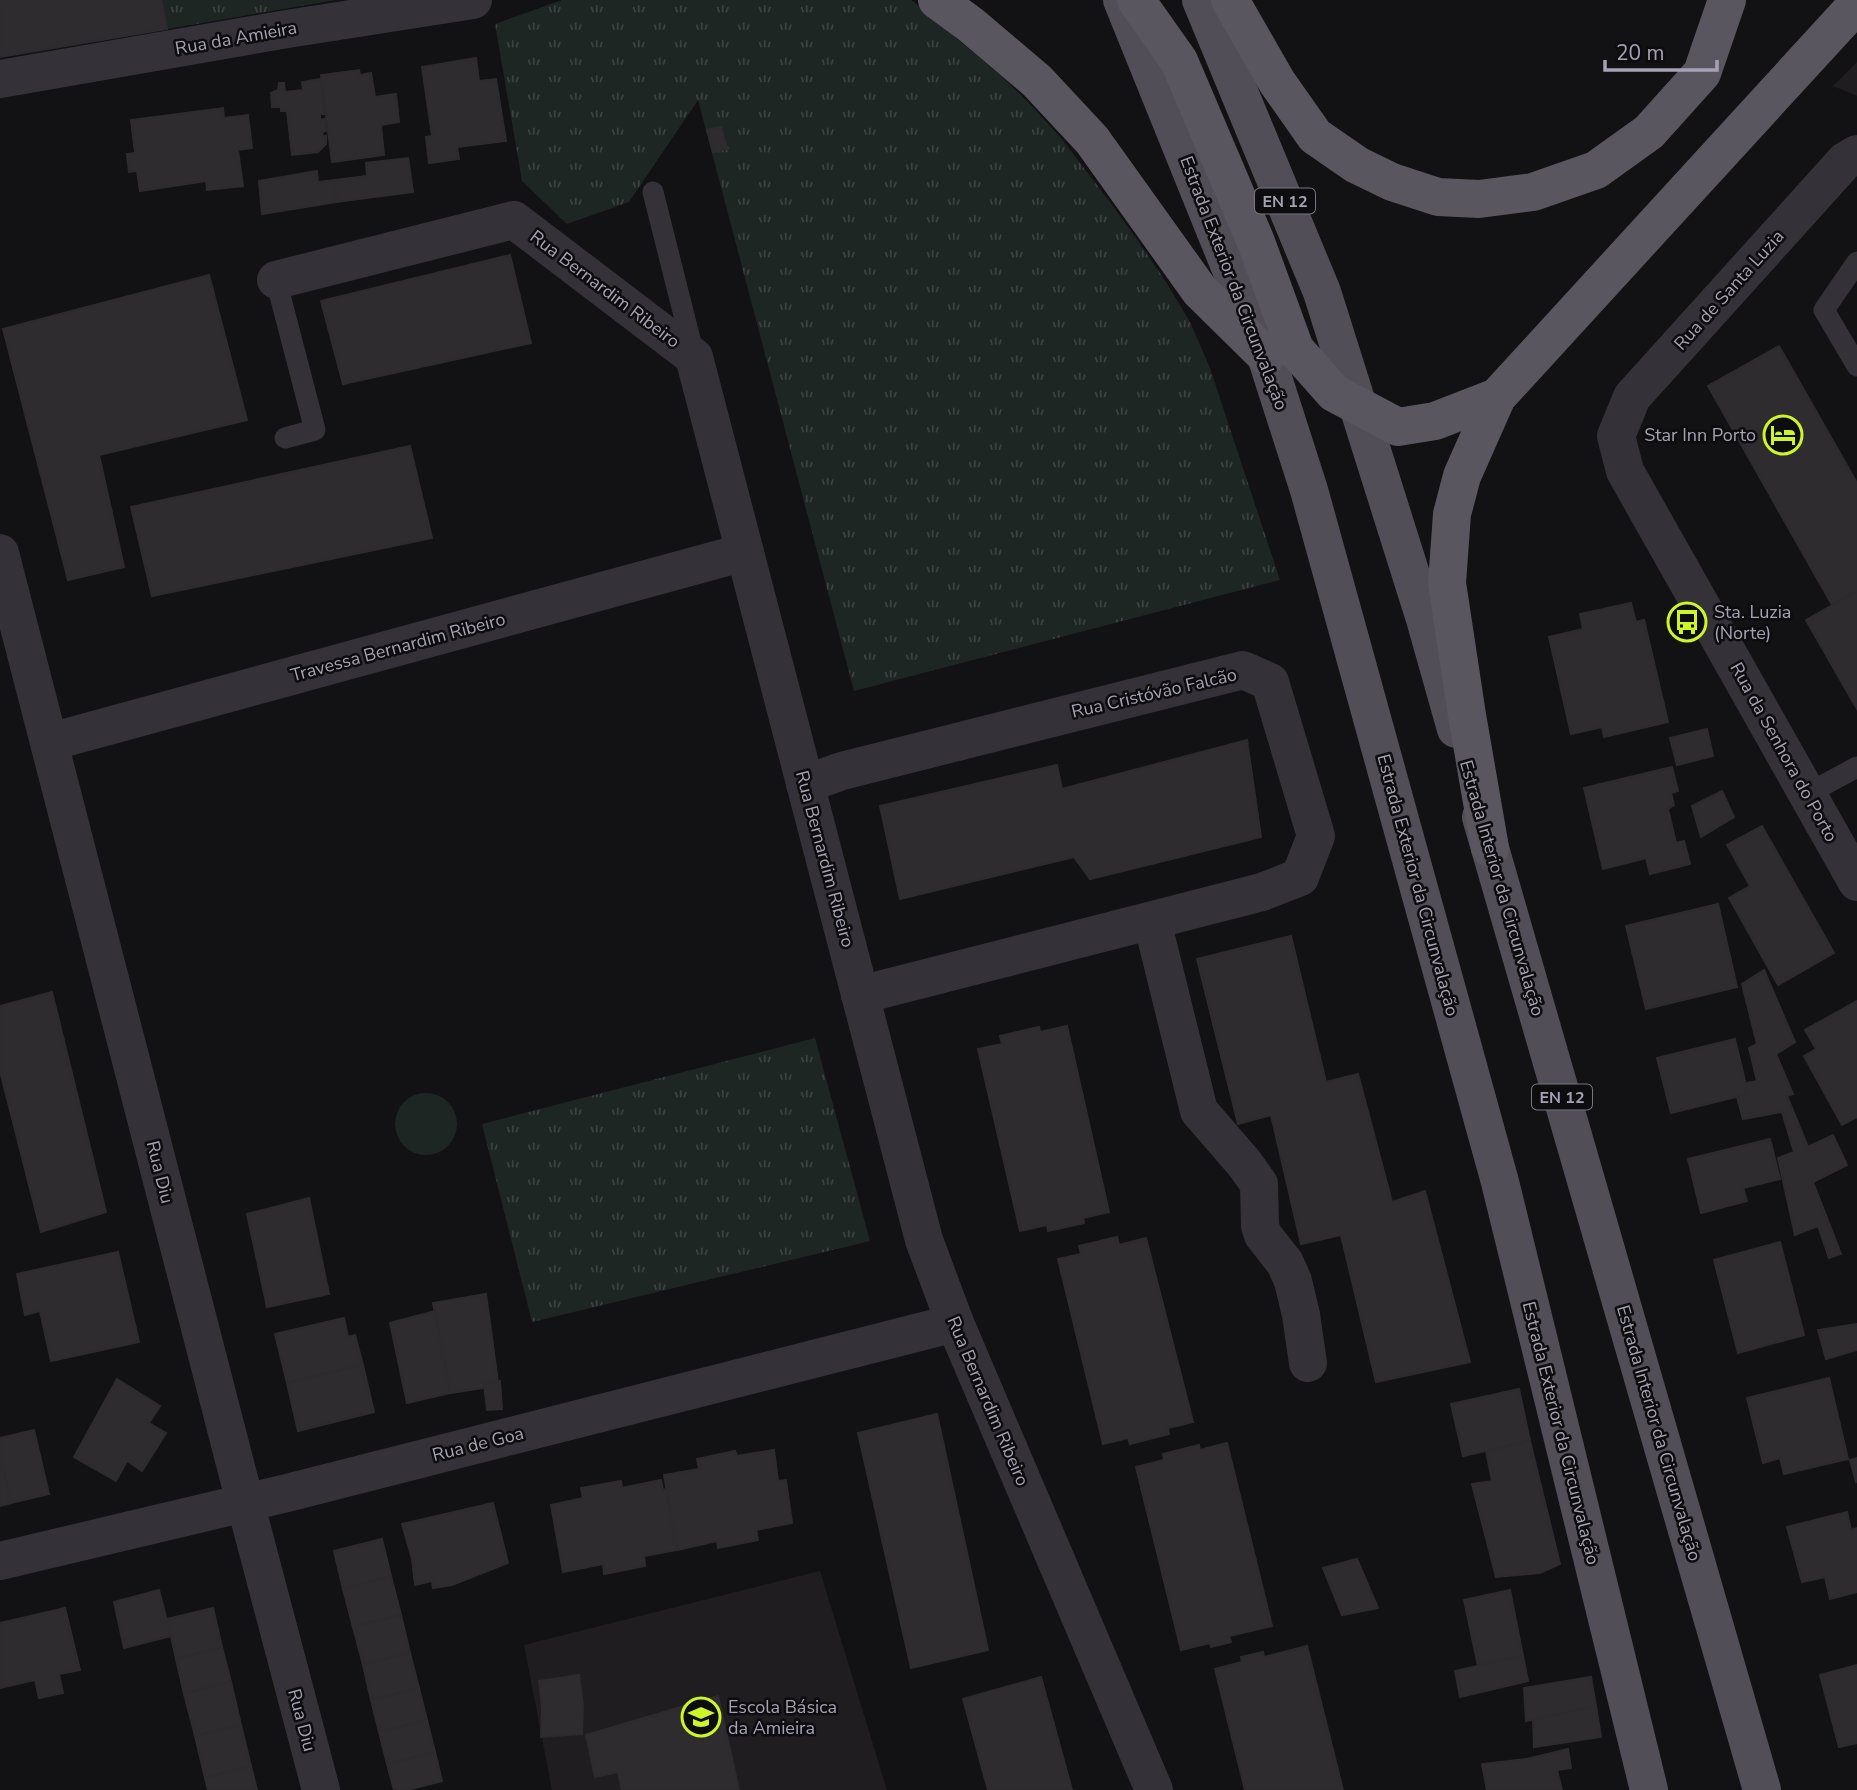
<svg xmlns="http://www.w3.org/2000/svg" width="1857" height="1790" font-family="'Nunito Sans',sans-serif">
	<defs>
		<pattern id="grass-tufts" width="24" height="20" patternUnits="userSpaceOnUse" patternTransform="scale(1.75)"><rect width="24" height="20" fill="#1e2623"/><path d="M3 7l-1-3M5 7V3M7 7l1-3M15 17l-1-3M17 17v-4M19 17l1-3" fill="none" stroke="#3c4241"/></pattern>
	</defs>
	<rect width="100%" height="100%" fill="#121113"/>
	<!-- built -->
	<g fill="#1f1d20">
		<polygon points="1857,62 1857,96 1833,86"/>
		<polygon points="820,1571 887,1790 552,1790 524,1645"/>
	</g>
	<!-- grass -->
	<g fill="url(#grass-tufts)">
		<polygon points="161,0 336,0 167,29"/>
		<polygon points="562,0 911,0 914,2 1000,75 1031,105 1061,138 1110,202 1138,241 1166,282 1190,322 1210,368 1280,580 854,691 698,100 629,202 567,224 522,181 495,24"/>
		<polygon points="815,1038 870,1241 532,1322 482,1124"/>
	</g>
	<!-- park -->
	<circle fill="#1e2623" cx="426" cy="1124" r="31"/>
	<!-- building -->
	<g fill="#2e2c2f" stroke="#2d2b2f" stroke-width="2">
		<polygon points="0,0 161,0 167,29 0,57"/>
		<polygon points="476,58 479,81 496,79 506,141 457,147 459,159 429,163 426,137 432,136 422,67"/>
		<polygon points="359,70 360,75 371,73 375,97 396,94 399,122 381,125 384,155 332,162 321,75"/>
		<polygon points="321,79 324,114 320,114 320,120 325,119 326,131 322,132 323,137 326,136 326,144 318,152 292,155 287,111 281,111 281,107 272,107 271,93 278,90 279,83 284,83 285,92 303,90 302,82"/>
		<polygon points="223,108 224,118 248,115 252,148 238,150 243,186 207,190 206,181 140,191 137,171 129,172 127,154 135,153 131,120"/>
		<polygon points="721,127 727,149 713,152 707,130"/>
		<polygon points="408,158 413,192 337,202 334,180 367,176 366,163"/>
		<polygon points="317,171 318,182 334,180 337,202 262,214 259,181"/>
		<polygon points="510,255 531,343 343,384 321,301"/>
		<polygon points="209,275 247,420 99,455 124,567 68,580 3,329"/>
		<polygon points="1779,346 1857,483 1857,591 1832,605 1708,386"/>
		<polygon points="410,446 432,538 152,596 131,507"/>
		<polygon points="1857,591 1857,709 1806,620"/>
		<polygon points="1631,603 1636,622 1644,620 1668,722 1604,737 1602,727 1571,734 1549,637 1583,629 1580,614"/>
		<polygon points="1707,729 1713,756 1677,765 1670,738"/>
		<polygon points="1247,740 1261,837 1090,879 1074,857 900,899 880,806 1057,765 1062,789"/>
		<polygon points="1672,767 1678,791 1671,793 1674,805 1668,809 1676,843 1684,841 1690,864 1650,874 1646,858 1603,869 1584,788"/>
		<polygon points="1722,791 1734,817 1701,837 1692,806"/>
		<polygon points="1762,826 1834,953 1778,985 1729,898 1750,886 1727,845"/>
		<polygon points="1718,904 1737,987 1646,1009 1626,926"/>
		<polygon points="1291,936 1326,1082 1358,1074 1392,1202 1425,1191 1470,1362 1376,1382 1341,1235 1301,1244 1271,1115 1238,1124 1197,959"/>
		<polygon points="1764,970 1795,1042 1776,1054 1793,1094 1787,1096 1808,1147 1833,1135 1847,1165 1813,1182 1841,1254 1829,1258 1818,1226 1795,1235 1778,1158 1794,1152 1782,1112 1743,1119 1737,1097 1748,1094 1746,1083 1757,1081 1749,1048 1757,1044 1742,984"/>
		<polygon points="52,992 106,1212 41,1232 0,1071 0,1006"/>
		<polygon points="1857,1001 1857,1117 1842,1125 1804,1056 1816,1049 1805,1030"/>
		<polygon points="1067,1026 1109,1212 1083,1218 1084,1223 1048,1231 1047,1225 1020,1231 978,1049 1002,1044 1000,1036 1039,1027 1040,1032"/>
		<polygon points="1735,1039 1748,1094 1671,1113 1657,1058"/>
		<polygon points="1770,1139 1780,1179 1743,1188 1747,1201 1701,1213 1688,1159"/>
		<polygon points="309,1198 329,1294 267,1307 247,1214"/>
		<polygon points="1117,1237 1119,1245 1146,1238 1193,1422 1168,1428 1169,1434 1130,1444 1128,1438 1103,1444 1058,1259 1081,1254 1079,1246"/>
		<polygon points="1780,1242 1804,1335 1738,1353 1714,1260"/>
		<polygon points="118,1252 139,1342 51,1361 40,1311 25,1315 17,1274"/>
		<polygon points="486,1294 498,1382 484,1384 484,1388 450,1393 433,1303"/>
		<polygon points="435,1311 450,1393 407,1403 390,1323"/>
		<polygon points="344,1318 348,1337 355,1335 363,1365 287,1383 275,1334"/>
		<polygon points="1857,1324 1857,1350 1826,1359 1818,1330"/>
		<polygon points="363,1365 374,1412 298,1431 287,1383"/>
		<polygon points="1829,1378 1848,1459 1784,1474 1780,1458 1763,1463 1747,1398"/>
		<polygon points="117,1379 160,1406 149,1423 166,1433 142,1471 127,1461 116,1481 74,1457"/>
		<polygon points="500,1381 502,1409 487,1410 484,1384"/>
		<polygon points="1519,1389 1530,1441 1463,1456 1451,1404"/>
		<polygon points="937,1414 988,1650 911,1668 858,1433"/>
		<polygon points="34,1430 49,1494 11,1503 0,1456 0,1438"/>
		<polygon points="1530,1441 1560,1564 1540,1573 1496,1577 1472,1484 1492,1481 1486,1451"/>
		<polygon points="1227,1443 1272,1626 1229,1636 1231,1642 1211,1647 1210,1643 1181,1650 1136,1467 1164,1460 1163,1454 1199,1445 1200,1450"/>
		<polygon points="774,1450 778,1481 786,1480 792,1523 756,1530 758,1540 718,1548 717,1541 677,1550 664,1475 699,1469 697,1459 735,1451 737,1456"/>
		<polygon points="0,1456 11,1503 0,1506"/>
		<polygon points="1857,1458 1857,1481 1856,1482 1850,1460"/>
		<polygon points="661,1480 663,1490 666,1489 677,1550 644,1556 645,1566 604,1574 603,1564 563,1572 551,1505 583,1498 581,1488 621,1481 622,1488"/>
		<polygon points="493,1503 508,1563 452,1585 433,1588 432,1581 415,1585 412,1559 402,1524"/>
		<polygon points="1847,1512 1851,1530 1857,1528 1857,1592 1830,1599 1825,1577 1802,1582 1787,1527"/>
		<polygon points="382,1539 391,1576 343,1589 334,1551"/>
		<polygon points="1357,1559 1378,1608 1342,1615 1323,1568"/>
		<polygon points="391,1576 401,1615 353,1627 343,1589"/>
		<polygon points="159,1590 171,1636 124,1648 114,1602"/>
		<polygon points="1510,1590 1523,1656 1478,1666 1464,1600"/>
		<polygon points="65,1608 80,1670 59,1674 63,1693 39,1698 35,1680 0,1688 0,1623"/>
		<polygon points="213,1608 222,1647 176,1659 167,1619"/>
		<polygon points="401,1615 410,1653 363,1665 353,1627"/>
		<polygon points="1307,1646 1343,1790 1245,1790 1215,1669 1242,1662 1241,1657 1263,1652 1264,1657"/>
		<polygon points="222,1647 231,1682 184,1694 176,1659"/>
		<polygon points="410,1653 419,1688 371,1700 363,1665"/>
		<polygon points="1523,1656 1528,1681 1460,1697 1455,1671"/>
		<polygon points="1857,1665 1857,1743 1839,1747 1820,1675"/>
		<polygon points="579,1675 583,1706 582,1734 541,1737 542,1707 539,1681"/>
		<polygon points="1041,1677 1072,1790 988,1790 963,1699"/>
		<polygon points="1591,1677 1596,1706 1526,1721 1524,1688"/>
		<polygon points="231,1682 241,1725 195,1736 184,1694"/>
		<polygon points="419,1688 427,1720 379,1732 371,1700"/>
		<polygon points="718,1696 739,1790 622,1790 618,1772 595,1777 586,1735"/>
		<polygon points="1596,1706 1601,1737 1534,1747 1533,1720"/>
		<polygon points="427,1720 435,1752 387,1764 379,1732"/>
		<polygon points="241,1725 251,1766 205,1778 195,1736"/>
		<polygon points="1568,1749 1571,1768 1557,1770 1562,1790 1487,1790 1482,1764 1527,1759"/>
		<polygon points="435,1752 442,1781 407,1790 394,1790 387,1764"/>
		<polygon points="251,1766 257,1790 208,1790 205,1778"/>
	</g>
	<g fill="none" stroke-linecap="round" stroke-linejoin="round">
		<!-- service -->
		<g stroke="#343238" stroke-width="21">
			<polyline points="653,192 694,355"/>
			<polyline points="1857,262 1824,310 1857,366"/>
			<polyline points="276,280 315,430 285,438"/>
			<polyline points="1807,794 1857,767"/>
		</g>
		<!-- minor -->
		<g stroke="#343238" stroke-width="38">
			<polyline points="0,79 287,29 473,0"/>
			<polyline points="1857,154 1845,161 1632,397 1616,436 1625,471 1857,882"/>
			<polyline points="276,280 514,220 694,357 924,1240 955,1323 1154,1790"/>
			<polyline points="0,553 245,1502 321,1790"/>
			<polyline points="50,742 745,552"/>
			<polyline points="805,784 842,771 1243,670 1270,682 1316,836 1300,877 1262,892 860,995"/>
			<polyline points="1152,921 1199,1111 1244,1163 1259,1184 1260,1226 1263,1235 1285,1263 1293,1281 1301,1315 1308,1363"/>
			<polyline points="0,1561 287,1493 955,1323"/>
		</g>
		<!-- primary -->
		<g stroke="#514e57" stroke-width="38">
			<polyline points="1122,0 1266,356 1309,490 1500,1182 1649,1790"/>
			<polyline points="1201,0 1322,292 1425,619 1456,729"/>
			<polyline points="1481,817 1762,1790"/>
		</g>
		<!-- trunk -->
		<g stroke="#595660" stroke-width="38">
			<polyline points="937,0 971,25 1037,81 1092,140 1200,291 1266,356"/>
			<polyline points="1136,0 1179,61 1256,242 1295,349 1334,393 1398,427 1435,421 1497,397"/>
			<polyline points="1230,0 1277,82 1315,136 1357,165 1392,182 1438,197 1479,199 1533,192 1596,170 1649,132 1702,73 1727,0"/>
			<polyline points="1490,848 1467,715 1447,583 1452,514 1462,476 1497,397 1857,4"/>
		</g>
	</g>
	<!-- icons -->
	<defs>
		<symbol id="hotel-ring" viewBox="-11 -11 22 22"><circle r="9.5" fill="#0d0c0e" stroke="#cef528" stroke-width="1.5"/><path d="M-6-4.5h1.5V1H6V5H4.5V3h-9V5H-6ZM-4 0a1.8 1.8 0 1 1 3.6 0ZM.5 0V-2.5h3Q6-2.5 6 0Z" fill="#cef528"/></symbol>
		<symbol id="bus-ring" viewBox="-11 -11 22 22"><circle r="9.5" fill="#0d0c0e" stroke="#cef528" stroke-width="1.5"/><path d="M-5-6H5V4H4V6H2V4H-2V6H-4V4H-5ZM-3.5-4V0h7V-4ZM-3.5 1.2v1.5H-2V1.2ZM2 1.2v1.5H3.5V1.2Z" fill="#cef528"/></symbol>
		<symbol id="school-ring" viewBox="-11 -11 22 22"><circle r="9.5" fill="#0d0c0e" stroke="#cef528" stroke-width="1.5"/><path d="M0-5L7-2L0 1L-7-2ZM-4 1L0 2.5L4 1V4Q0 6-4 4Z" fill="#cef528"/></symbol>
	</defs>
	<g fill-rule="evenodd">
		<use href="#hotel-ring" x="1761" y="413" width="44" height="44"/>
		<use href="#bus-ring" x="1665" y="600" width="44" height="44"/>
		<use href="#school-ring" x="679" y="1695" width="44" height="44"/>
	</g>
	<g text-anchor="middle" stroke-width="5" stroke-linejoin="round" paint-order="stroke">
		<!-- shield labels -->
		<g fill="#0d0c0e" stroke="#787582" stroke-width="2">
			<rect x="1255" y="188.5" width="60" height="25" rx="5"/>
			<rect x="1532" y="1084.5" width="60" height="25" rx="5"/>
		</g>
		<g font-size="16" font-weight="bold" fill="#a6a2b4">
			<text x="1285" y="207">EN 12</text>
			<text x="1562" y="1103">EN 12</text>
		</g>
		<!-- street labels -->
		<g font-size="18" fill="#a6a2b4" stroke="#0d0c0e">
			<text transform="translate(236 38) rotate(-10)" y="6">Rua da Amieira</text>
			<text transform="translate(1234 283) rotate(69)" y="6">Estrada Exterior da Circunvalação</text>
			<text transform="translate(605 289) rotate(37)" y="6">Rua Bernardim Ribeiro</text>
			<text transform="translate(1729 290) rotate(-48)" y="6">Rua de Santa Luzia</text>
			<text transform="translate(398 647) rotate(-15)" y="6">Travessa Bernardim Ribeiro</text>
			<text transform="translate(1154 693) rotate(-13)" y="6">Rua Cristóvão Falcão</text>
			<text transform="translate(1784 752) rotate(61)" y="6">Rua da Senhora do Porto</text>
			<text transform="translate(825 859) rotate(75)" y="6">Rua Bernardim Ribeiro</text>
			<text transform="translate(1418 885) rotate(75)" y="6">Estrada Exterior da Circunvalação</text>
			<text transform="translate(1502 888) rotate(74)" y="6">Estrada Interior da Circunvalação</text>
			<text transform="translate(160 1172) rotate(76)" y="6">Rua Diu</text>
			<text transform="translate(988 1401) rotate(67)" y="6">Rua Bernardim Ribeiro</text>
			<text transform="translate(1561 1433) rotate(76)" y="6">Estrada Exterior da Circunvalação</text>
			<text transform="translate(1659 1433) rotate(74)" y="6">Estrada Interior da Circunvalação</text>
			<text transform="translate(478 1444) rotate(-14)" y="6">Rua de Goa</text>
			<text transform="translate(302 1720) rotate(75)" y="6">Rua Diu</text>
		</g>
		<!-- poi labels -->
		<g font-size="18" fill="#a6a2b4" stroke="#0d0c0e" text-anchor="start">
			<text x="1756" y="441" text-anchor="end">Star Inn Porto</text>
			<text x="1714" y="618">Sta. Luzia<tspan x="1714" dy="21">(Norte)</tspan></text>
			<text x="728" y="1713">Escola Básica<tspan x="728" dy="21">da Amieira</tspan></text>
		</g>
	</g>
	<!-- scale -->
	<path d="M1605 60v10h112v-10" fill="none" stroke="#a6a2b4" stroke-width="3.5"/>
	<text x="1616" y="60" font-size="21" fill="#a6a2b4" stroke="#0d0c0e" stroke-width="5" paint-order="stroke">20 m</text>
</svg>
